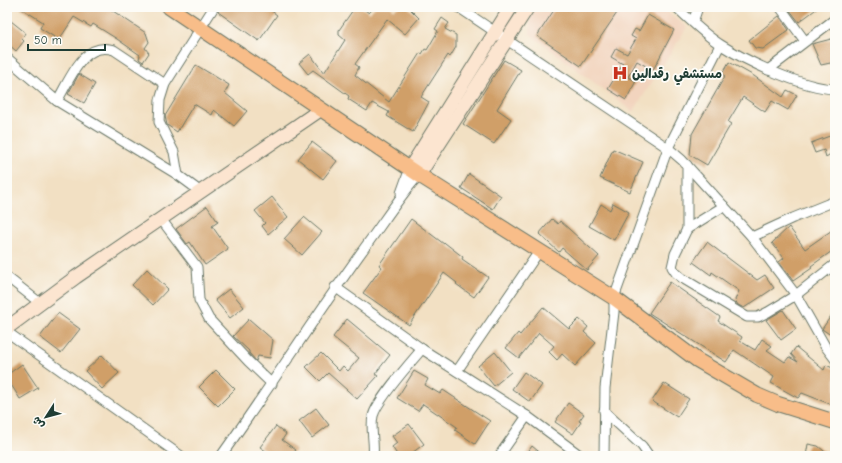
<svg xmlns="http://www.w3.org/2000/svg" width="842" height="463" font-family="'Comic Neue','Playpen Sans Arabic',sans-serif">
	<rect width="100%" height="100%" fill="#fdfcf7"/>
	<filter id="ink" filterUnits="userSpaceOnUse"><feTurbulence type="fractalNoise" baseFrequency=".025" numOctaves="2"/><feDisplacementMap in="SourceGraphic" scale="8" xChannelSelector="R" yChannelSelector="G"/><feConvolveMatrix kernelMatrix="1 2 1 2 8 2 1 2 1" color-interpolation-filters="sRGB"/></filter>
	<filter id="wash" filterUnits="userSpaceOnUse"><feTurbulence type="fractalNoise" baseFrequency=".012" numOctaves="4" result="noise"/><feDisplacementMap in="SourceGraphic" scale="16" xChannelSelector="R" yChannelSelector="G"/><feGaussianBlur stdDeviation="0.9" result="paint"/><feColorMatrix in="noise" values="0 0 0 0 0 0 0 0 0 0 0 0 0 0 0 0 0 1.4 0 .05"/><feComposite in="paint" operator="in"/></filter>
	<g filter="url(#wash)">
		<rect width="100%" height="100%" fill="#f2e0c3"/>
		<!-- built -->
		<polygon fill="#f2d4be" points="534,7 661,7 687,27 633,112 530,34 530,13"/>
		<g id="blocks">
			<!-- building -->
			<g fill="#d09f67">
				<polygon points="19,7 107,7 146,33 149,42 145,48 149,53 143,62 139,59 140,55 117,39 93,24 91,27 74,17 59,40 40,28 43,22"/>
				<polygon points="220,7 266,7 277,15 259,41 218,12"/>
				<polygon points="355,7 361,7 369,13 375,7 391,7 394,10 398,7 408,7 419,18 405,34 387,19 355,64 359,67 355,75 389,102 420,53 422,54 425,49 427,50 438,31 435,29 442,18 449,23 445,29 456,35 456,47 450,57 448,55 421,97 429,102 413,132 387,116 389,112 372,103 367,111 348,99 349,96 313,70 308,74 299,63 310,54 324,73 345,40 339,35 339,30"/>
				<polygon points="556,7 621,7 581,66 537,36"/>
				<polygon points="791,7 819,7 799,22 789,9"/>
				<polygon points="648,15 674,30 653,70 637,61 628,77 636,81 626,100 608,89 623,64 611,57 616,48 627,54 636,39 631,36 635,29 639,31"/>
				<polygon points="779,16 789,30 763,49 755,48 749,40"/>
				<polygon points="11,21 26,33 22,39 24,41 16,51 7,43 7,24"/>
				<polygon points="835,38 835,62 821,65 812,44"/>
				<polygon points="504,60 521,70 497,109 511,119 494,144 463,124"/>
				<polygon points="729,62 754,76 783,97 787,90 797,95 788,110 772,101 765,112 743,97 728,122 731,124 707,165 690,155 692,134 725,76 722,74"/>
				<polygon points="196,65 229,85 225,93 247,111 234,126 214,110 212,115 194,104 177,132 167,125 165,116"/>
				<polygon points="79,74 95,84 84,103 68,94"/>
				<polygon points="835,134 835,151 826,157 824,150 815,153 811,143"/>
				<polygon points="312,142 337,161 323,179 298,159"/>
				<polygon points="613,149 643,162 630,192 600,178"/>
				<polygon points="469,174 501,196 493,209 461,188"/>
				<polygon points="272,197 288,217 268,234 262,226 265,223 255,211"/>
				<polygon points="613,203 629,212 614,240 589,226 601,204 610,210"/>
				<polygon points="207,206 218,222 212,226 228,249 205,265 190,242 187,244 176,229"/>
				<polygon points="304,217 322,232 302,255 284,239"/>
				<polygon points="411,219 444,244 445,243 463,257 462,259 488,277 474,297 456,284 457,283 444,273 409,325 363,293 382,267 379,265"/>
				<polygon points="552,219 558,224 560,221 599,256 587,270 562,248 559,252 539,234"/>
				<polygon points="789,227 805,249 835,228 835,249 811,266 812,268 793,281 779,262 784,258 772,243"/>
				<polygon points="707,242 757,280 765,275 774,288 744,308 738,305 735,300 739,291 712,272 711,275 693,262"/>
				<polygon points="147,269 168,289 153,305 132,285"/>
				<polygon points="670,282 720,317 718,321 742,337 740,341 755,350 762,339 772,346 767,350 785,362 789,357 798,362 791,354 796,347 824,370 826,365 835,369 835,406 802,393 798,398 771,383 774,377 734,350 726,362 649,313"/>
				<polygon points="229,289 244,307 230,318 215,300"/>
				<polygon points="543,307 569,329 579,319 588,327 584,332 596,343 575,366 562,354 557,360 549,352 554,346 539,333 519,358 506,348 518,333 520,335"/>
				<polygon points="783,310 796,329 781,340 766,320"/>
				<polygon points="835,310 835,338 822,329"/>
				<polygon points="58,313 80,329 61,353 40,337"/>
				<polygon points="249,319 273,340 270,358 258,356 256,361 249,353 249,351 233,336"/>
				<polygon points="347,319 390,355 375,374 378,376 357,399 328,373 320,381 306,367 321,353 339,371 343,366 348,371 359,358 333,337"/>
				<polygon points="495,352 511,372 494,386 478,366"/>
				<polygon points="102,355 119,373 102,389 85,371"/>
				<polygon points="22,364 38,388 20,399 7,378 7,375"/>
				<polygon points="216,370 235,389 218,406 199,387"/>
				<polygon points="414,371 428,379 425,385 440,394 443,390 490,421 475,444 455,430 457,427 423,404 418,411 397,398"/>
				<polygon points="524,372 542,385 530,402 512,389"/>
				<polygon points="664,383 689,399 677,417 652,401"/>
				<polygon points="568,403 584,414 579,421 581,422 573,434 555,422"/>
				<polygon points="316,408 329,425 312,438 299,421"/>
				<polygon points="409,424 424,444 408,456 398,456 392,447 397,443 392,436"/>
				<polygon points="276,426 286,434 282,440 296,450 291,456 273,456 260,447"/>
				<polygon points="808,444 818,446 830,456 806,456"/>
				<polygon points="532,446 544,456 525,456"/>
			</g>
		</g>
	</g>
	<g filter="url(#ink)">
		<use href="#blocks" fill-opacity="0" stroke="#697666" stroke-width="1"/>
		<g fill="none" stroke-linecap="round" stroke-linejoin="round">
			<defs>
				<g id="street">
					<polyline points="458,7 668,148 682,160 752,237 796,295 825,346 835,359"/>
					<path d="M 676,7 C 690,20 705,35 721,45 C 748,62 803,88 835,89"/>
					<polyline points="780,7 805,41"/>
					<polyline points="693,22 698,7"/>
					<polyline points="7,58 57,101 178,175 201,192"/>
					<polyline points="768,70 835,19"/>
					<path d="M 57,101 C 70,80 83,40 114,50 L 165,84"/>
					<polyline points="687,165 687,229 675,254 672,267 676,273 682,278 747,317 758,317 768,312 796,295 835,264"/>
					<polyline points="178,175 174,152 159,122 160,100 165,84 214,7"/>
					<polyline points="401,193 410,168"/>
					<polyline points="161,219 197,267 199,300 209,319 248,361 272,384"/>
					<polyline points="687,229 724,206"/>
					<polyline points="752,237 793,218 835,201"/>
					<polyline points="7,277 40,303"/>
					<polyline points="335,287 422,349 527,416 581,456"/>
					<polyline points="7,332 181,456"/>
					<polyline points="457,371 540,250"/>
					<polyline points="604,411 642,446 649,456"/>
					<path d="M 221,456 C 271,386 317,313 368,243 C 385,220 399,197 419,175"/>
					<path d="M 373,456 C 375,443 370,430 373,416 C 377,400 410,363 422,349"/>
					<polyline points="499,456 527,416"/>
					<polyline points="604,456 605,388 614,312 614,298 668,148 720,45"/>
				</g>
				<g id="secondary">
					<polyline points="410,168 511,7"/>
					<polyline points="419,175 528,7"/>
					<polyline points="7,328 76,277 320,110"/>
				</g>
				<polyline id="primary" points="169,7 419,175 614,298 697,360 757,395 778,404 835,422"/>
			</defs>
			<!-- street casing -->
			<use href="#street" stroke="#697666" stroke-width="11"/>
			<!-- secondary casing -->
			<use href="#secondary" stroke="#697666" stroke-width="15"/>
			<!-- primary casing -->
			<use href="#primary" stroke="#697666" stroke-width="16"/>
			<!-- street -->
			<use href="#street" stroke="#fff" stroke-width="9"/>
			<!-- secondary -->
			<use href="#secondary" stroke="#fce5d0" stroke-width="13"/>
			<!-- primary -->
			<use href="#primary" stroke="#f8bd89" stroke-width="14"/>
		</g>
	</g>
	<!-- icons -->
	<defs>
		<symbol id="hospital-bare" viewBox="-9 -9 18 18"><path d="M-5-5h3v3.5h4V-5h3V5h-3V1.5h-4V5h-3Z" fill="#c8321e" stroke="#fdfcf7" stroke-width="2.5" paint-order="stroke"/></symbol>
	</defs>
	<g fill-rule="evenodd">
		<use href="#hospital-bare" x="609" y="62" width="22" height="22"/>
	</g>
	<g text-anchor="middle" stroke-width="3.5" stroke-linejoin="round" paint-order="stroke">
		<!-- poi labels -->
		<g font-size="13" font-weight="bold" fill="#1f3d34" stroke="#fdfcf7" text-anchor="start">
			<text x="632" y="78">مستشفي رقدالين</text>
		</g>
	</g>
	<!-- margin -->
	<rect width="842" height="463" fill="none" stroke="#fdfcf7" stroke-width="24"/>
	<!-- north arrow -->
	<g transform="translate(46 417) rotate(234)" stroke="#fdfcf7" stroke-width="3" paint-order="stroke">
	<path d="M0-3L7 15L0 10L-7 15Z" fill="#1f3d34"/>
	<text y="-6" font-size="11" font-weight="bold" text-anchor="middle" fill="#1f3d34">ش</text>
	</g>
	<!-- scale -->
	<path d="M28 44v6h77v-6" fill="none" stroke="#1f3d34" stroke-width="2"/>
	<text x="34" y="44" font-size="12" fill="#1f3d34" stroke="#fdfcf7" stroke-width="3" paint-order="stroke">50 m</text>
</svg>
